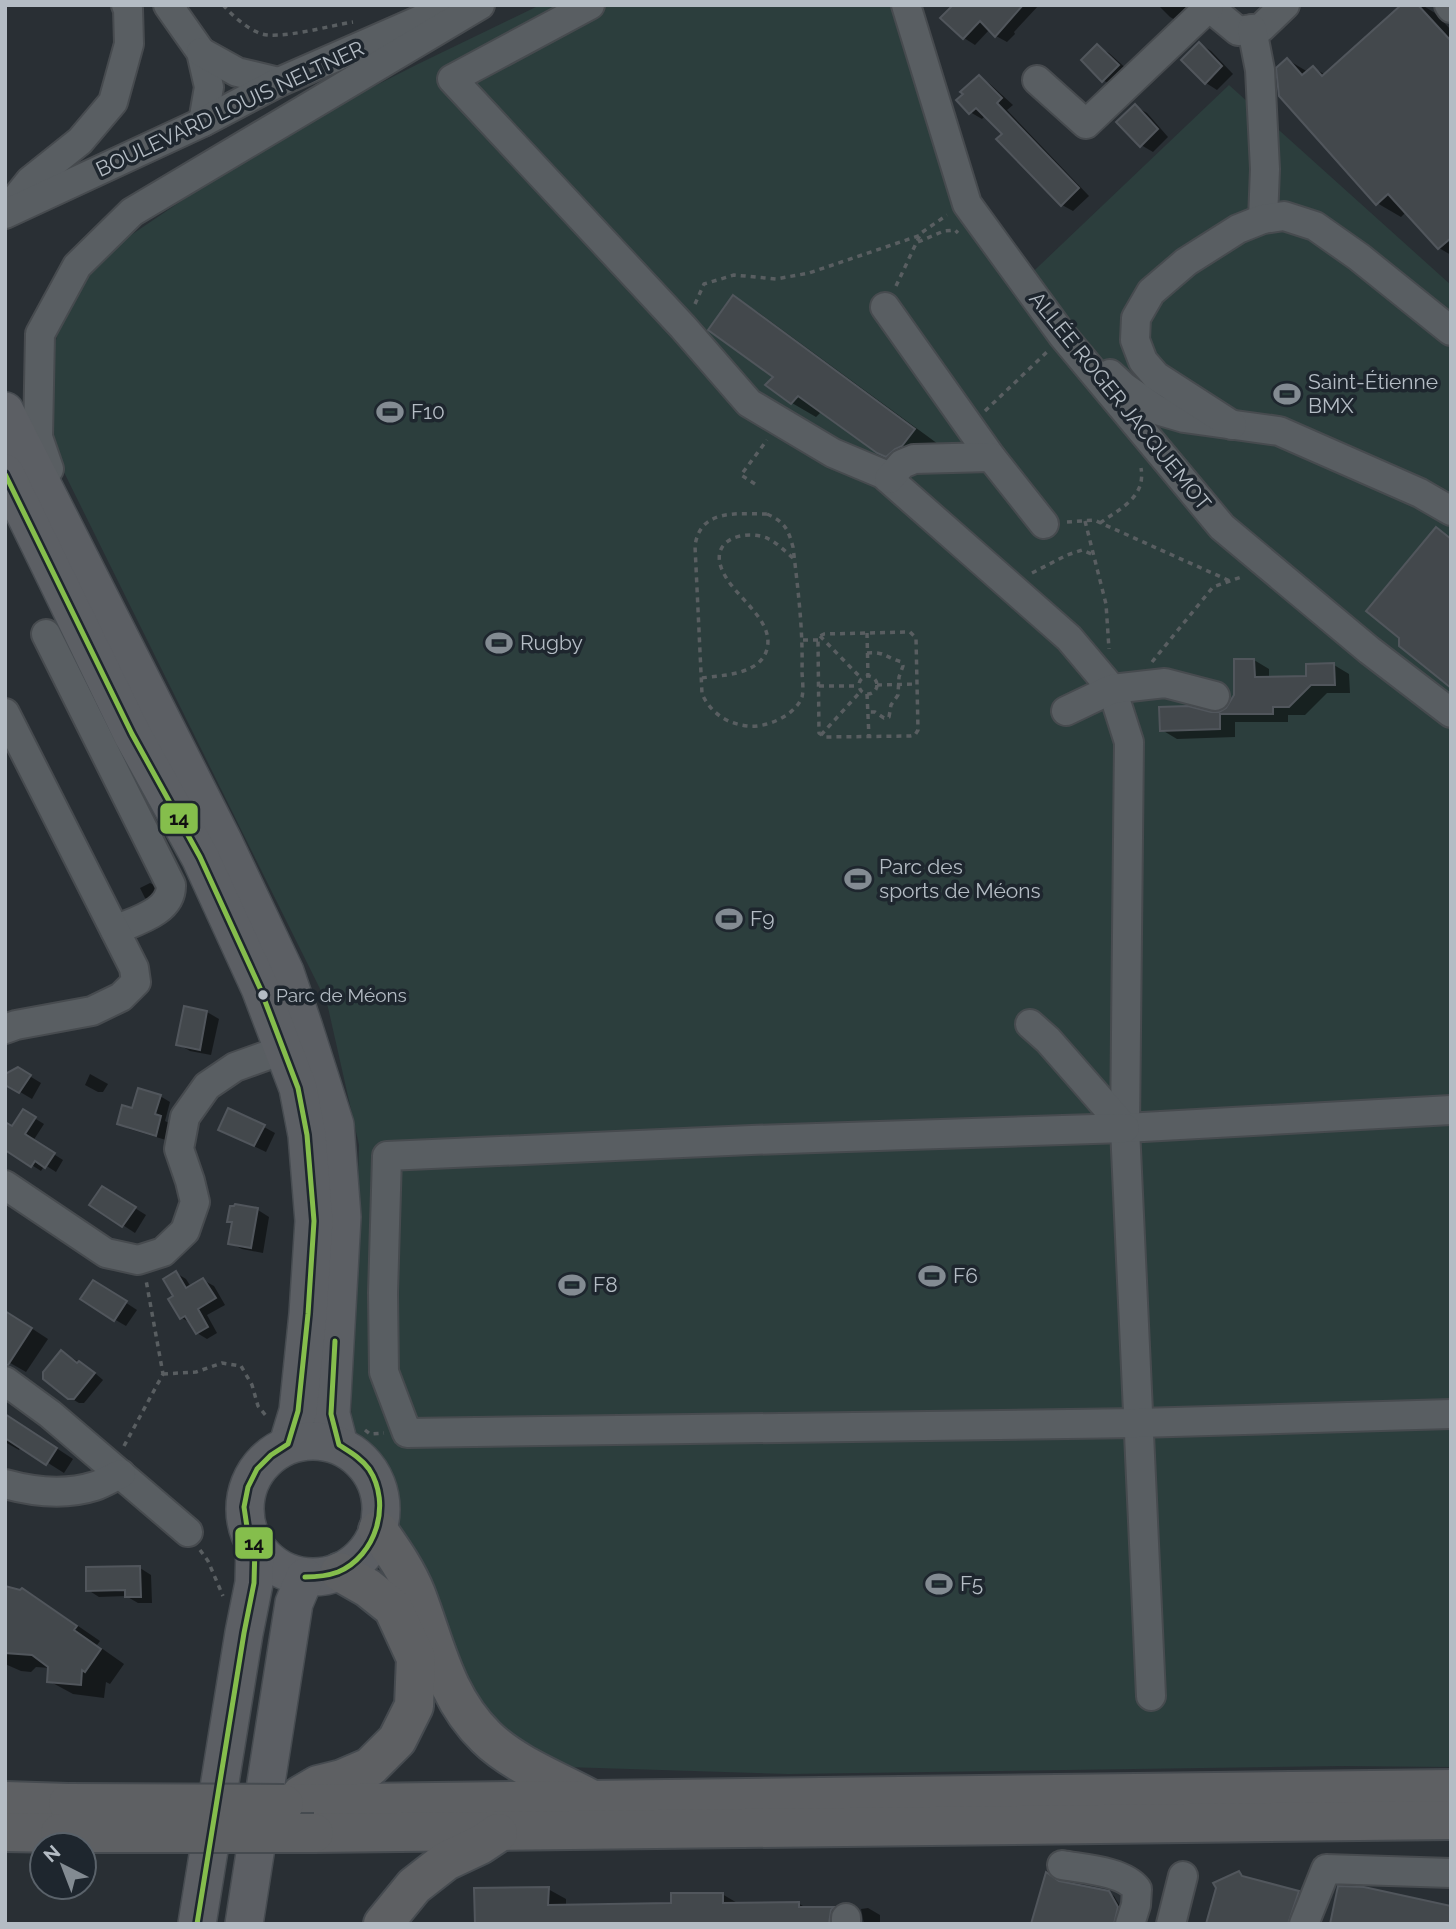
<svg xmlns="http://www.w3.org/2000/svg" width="1456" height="1929" font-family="Raleway,sans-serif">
	<rect width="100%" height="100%" fill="#292f34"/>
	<!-- green -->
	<polygon fill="#2c3e3d" points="540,5 896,5 916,80 1018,286 1229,85 1451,285 1451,1767 1343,1766 788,1774 566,1767 530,1755 469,1700 395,1533 394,1504 388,1478 351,1425 359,1145 327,1003 48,440 48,374 61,319 78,284 109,250 224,172 300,124 416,65"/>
	<!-- shadow -->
	<g fill="#0007">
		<polygon points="980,5 1039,5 1014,32 1015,34 1007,42 996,36 990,29 975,45 964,38"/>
		<polygon points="1158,5 1192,5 1182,24 1170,17"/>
		<polygon points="1404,5 1422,5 1435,13 1451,30 1451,255 1439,248 1406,212 1401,217 1377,203 1288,60 1308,72 1313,68 1326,75"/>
		<polygon points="1200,44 1211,51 1233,74 1217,90 1206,83"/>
		<polygon points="1097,47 1109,53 1130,72 1114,87 1103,80"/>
		<polygon points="979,77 990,84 1013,105 1007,110 1089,196 1073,211 1062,205 1004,134 986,115 982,119 970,112"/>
		<polygon points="1135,106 1147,113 1168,137 1153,152 1141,145"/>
		<polygon points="733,298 758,312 938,444 927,459 904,467 878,452 822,411 816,417 792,403 767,385 775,377"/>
		<polygon points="1254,660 1269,669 1269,678 1308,678 1334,665 1349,674 1350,693 1327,693 1305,715 1288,715 1288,722 1235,722 1235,737 1177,739 1162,730 1219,714 1228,709"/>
		<polygon points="150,883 156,886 158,892 150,901 145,898 140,888"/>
		<polygon points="186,1008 207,1012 219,1019 211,1055 190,1051 178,1044"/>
		<polygon points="18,1069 41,1083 32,1099 5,1083"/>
		<polygon points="90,1074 108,1084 103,1092 98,1092 85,1085"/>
		<polygon points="160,1096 170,1102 165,1121 171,1124 166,1140 129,1129 119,1123 133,1110"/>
		<polygon points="23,1111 44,1124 33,1141 63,1160 56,1172 45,1165 41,1171 5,1148"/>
		<polygon points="264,1127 275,1133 266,1152 232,1136"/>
		<polygon points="114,1195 146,1215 135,1233 92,1205"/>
		<polygon points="236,1206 258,1210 269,1217 263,1253 242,1249 230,1243 233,1223 229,1221"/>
		<polygon points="176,1273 186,1279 191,1287 203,1280 214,1286 225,1305 207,1315 217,1333 207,1339 197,1333 192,1324 182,1318 175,1297"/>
		<polygon points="105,1289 137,1310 126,1326 114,1319"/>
		<polygon points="5,1311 48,1339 26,1372 5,1360"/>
		<polygon points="62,1352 89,1368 103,1380 84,1403 79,1403 69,1397"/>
		<polygon points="5,1414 73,1459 64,1473 21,1446 19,1450 5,1442"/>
		<polygon points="140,1568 151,1575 152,1603 138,1603 126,1596 99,1597 88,1590"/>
		<polygon points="5,1589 22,1590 46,1604 100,1641 97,1645 124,1664 110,1684 106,1682 104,1698 73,1694 49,1681 50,1668 36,1667 31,1672 21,1671 5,1664"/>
		<polygon points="548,1889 566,1899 566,1906 672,1905 722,1894 739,1904 798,1903 808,1909 834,1909 851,1919 849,1924 477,1924"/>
		<polygon points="1108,1892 1114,1896 1123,1911 1119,1924 1033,1924"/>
		<polygon points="1300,1894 1304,1896 1293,1924 1288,1924"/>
		<polygon points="868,1908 880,1915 880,1924 864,1924 861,1909"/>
	</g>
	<!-- building -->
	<g fill="#43484c" stroke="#51565c" stroke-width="2">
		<polygon points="953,5 1023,5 995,37 980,21 963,39 940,18"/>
		<polygon points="1401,5 1418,5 1451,41 1451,238 1438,249 1388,194 1376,205 1279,96 1276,68 1287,58 1302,75 1313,66 1322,76"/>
		<polygon points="1199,42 1222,66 1205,84 1181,60"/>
		<polygon points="1097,44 1119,65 1102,82 1081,60"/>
		<polygon points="979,75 1002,98 997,103 1079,188 1061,206 996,139 1002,134 976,108 969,114 956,100 963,94 960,92"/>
		<polygon points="1135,104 1158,129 1140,147 1116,122"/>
		<polygon points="733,295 915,429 902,446 895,449 886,457 877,453 798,396 791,404 765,385 773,377 708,330"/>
		<polygon points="1436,527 1451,539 1451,688 1399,646 1399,638 1366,611"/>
		<polygon points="1234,659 1254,659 1255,677 1306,676 1306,664 1334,663 1335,685 1311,685 1289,707 1273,707 1273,714 1220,714 1220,729 1160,731 1159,707 1188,706 1211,712 1219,712 1226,708 1234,695"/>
		<polygon points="184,1006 207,1011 200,1050 176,1045"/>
		<polygon points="18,1067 31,1075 19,1093 5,1085 5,1074"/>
		<polygon points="138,1088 161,1095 155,1114 161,1116 156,1136 117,1124 122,1105 132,1108"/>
		<polygon points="228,1108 265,1125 254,1146 218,1130"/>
		<polygon points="23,1109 36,1117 25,1134 55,1153 45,1168 35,1161 31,1167 5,1150 5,1122 12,1126"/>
		<polygon points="102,1186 136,1207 122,1227 89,1205"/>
		<polygon points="235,1204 258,1208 251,1248 228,1244 232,1222 227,1222 230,1206 234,1206"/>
		<polygon points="176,1271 186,1288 203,1278 216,1298 198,1309 208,1327 196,1334 185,1316 180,1319 168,1299 173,1296 163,1279"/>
		<polygon points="93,1280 127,1301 114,1321 80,1299"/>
		<polygon points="5,1311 32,1328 8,1365 5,1365"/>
		<polygon points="61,1350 77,1363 79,1361 95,1373 74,1399 68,1399 43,1379 43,1372"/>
		<polygon points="5,1414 57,1448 46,1465 5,1438"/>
		<polygon points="140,1566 141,1597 125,1597 125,1590 86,1591 86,1567"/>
		<polygon points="5,1586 20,1590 22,1588 77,1626 74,1630 101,1649 85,1672 82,1670 81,1685 47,1682 48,1667 32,1655 5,1653"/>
		<polygon points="1239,1871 1242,1876 1299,1891 1288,1924 1206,1924 1216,1888 1213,1883"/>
		<polygon points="1046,1872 1059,1881 1109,1891 1118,1907 1114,1924 1031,1924"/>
		<polygon points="1338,1886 1364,1887 1451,1906 1451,1924 1330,1924"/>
		<polygon points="549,1887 548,1905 671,1903 671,1893 723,1893 723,1903 799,1902 799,1907 834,1907 831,1910 829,1924 475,1924 474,1888"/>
	</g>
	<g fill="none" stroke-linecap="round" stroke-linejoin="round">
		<defs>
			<g id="minor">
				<polyline points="168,5 201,52 209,87 203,122"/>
				<polyline points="590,5 452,79 683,327 749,403 833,453 883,474 1069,638 1112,689 1129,742 1125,1128 1151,1696"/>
				<polyline points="906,5 967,204 1063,336 1222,527 1369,650 1451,713"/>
				<polyline points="1209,5 1209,7 1238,31 1261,28 1285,5"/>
				<polyline points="1449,5 1451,8"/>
				<polyline points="1252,29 1260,70 1265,169 1263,219"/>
				<polyline points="201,52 237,72 279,82"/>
				<polyline points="1037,80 1086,124 1209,7"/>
				<polyline points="6,211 30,181 80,141 113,102 129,44 128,9 126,5"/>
				<polyline points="5,214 203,122 279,82 436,13"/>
				<polyline points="885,307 991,457"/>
				<polyline points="1110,374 1124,387 1157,410 1184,418 1279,431 1420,493 1451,511"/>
				<polyline points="1232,425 1156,376 1143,361 1135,340 1136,318 1151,292 1186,262 1238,229 1263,219 1284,216 1315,226 1359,257 1451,331"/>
				<polyline points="49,469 38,437 40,334 77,266 132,212 480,5"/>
				<polyline points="889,479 902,464 914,459 991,457 1044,524"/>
				<path d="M 46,634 L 171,885 C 172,912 135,921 115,930"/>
				<polyline points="1066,711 1112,689 1165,683 1215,696"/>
				<polyline points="5,713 134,968 136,982 121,997 92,1011 16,1025 5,1029"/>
				<polyline points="1030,1024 1048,1040 1125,1128 1451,1110"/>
				<polyline points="1125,1128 751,1140 387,1156 383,1293 384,1372 407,1433 1138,1423 1451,1414"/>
				<polyline points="5,1185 106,1253 138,1260 163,1252 185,1231 195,1202 190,1181 179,1149 185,1117 207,1086 235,1067 285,1049"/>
				<polyline points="5,1381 50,1414 188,1532"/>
				<path d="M 5,1484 C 34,1492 67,1495 95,1486 C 104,1483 113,1477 121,1474"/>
				<path d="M 1062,1865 C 1084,1869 1123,1871 1137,1889 L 1136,1905 L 1130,1924"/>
				<polyline points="846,1918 846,1924"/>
				<polyline points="1171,1924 1183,1876"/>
				<polyline points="1304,1924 1326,1869 1451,1873"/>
			</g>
			<g id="major">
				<polyline points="5,411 222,839 285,972 303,1025 335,1125 342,1217 331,1414 339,1445"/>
				<polyline points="5,473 132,734 200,857 260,988 298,1088 307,1135 314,1221 308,1314 298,1411 288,1444"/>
				<circle cx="313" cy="1509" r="68"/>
				<polyline points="197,1924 244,1633 254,1583 255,1546"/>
				<polyline points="244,1924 294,1603 305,1577"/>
			</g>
			<g id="highway">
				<path d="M 378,1530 C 392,1550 407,1571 416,1594 C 436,1646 445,1697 486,1737 C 512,1763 555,1780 587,1797"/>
				<polyline points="301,1795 318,1785 342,1779 370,1767 397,1740 414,1706 416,1658 393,1608 368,1588 340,1572"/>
				<polyline points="5,1801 68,1803"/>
				<polyline points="284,1804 1451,1789"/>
				<polyline points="5,1832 60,1833"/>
				<polyline points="314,1833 1451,1820"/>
				<polyline points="383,1924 414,1886 446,1861 480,1845 498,1833"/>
			</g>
		</defs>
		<!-- minor casing -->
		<use href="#minor" stroke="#474b4f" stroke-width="32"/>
		<!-- major casing -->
		<use href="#major" stroke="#474c51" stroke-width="40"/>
		<!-- highway casing -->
		<use href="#highway" stroke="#464b50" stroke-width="42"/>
		<!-- path -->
		<g stroke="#595e61" stroke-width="3.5" stroke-dasharray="5 5" stroke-linecap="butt">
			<path d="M 223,5 C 233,16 245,27 259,33 C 277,41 332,25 353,22"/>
			<polyline points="918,242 944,231 955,230 958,233"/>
			<polyline points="896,286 921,233 947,215"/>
			<polyline points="695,304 704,284 734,275 776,279 809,273 921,235"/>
			<polyline points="985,411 1048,351"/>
			<polyline points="755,484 741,475 767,440"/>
			<path d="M 767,514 C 785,522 788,529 793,547 C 798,589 803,629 802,670 C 802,678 804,689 802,697 C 795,716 766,728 748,726 C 727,724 711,713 702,694 L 695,546 C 700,508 738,514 767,514 Z"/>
			<polyline points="1085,521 1106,604 1109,649"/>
			<polyline points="1067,522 1094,520 1230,581"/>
			<path d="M 1100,523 C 1121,508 1146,497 1141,468"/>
			<polyline points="1032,573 1067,555 1082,550 1094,555"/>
			<polyline points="867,633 868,676"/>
			<polyline points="820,636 862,679"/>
			<polyline points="803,640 818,640 820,636 824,634 910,632 916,638 918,730 915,735 910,736 825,737 819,733 818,640"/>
			<path d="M 867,653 C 885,651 886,658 902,662 L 903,666 L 899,677 L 898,695 L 891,705 L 889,717 L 884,718 L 875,712 L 868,712"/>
			<polyline points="1152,662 1213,587 1244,576"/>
			<circle cx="868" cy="685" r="9"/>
			<path d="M 702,678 C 723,675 760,675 767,649 C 775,618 730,595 721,567 C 711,538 746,530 767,538 C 777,543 785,551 793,558"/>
			<polyline points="877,685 917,684"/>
			<polyline points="819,686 859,686"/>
			<polyline points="867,694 869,737"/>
			<polyline points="821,735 861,691"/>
			<polyline points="163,1374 196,1372 222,1363 241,1366 252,1385 258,1406 267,1417"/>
			<polyline points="365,1430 370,1434 384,1433"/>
			<polyline points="124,1446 163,1374 146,1280"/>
			<polyline points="200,1550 208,1561 223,1596"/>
		</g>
		<!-- minor -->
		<use href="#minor" stroke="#595e62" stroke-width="28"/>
		<!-- major -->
		<use href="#major" stroke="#5c5f64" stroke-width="37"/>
		<!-- highway -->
		<use href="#highway" stroke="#5e6063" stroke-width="38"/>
		<defs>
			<g id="highway-bridge">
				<polyline points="68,1803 284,1804"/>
				<polyline points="60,1833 314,1833"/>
			</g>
		</defs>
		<!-- highway-bridge casing -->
		<use href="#highway-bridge" stroke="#464b50" stroke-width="42" stroke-linecap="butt"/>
		<!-- highway-bridge -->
		<use href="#highway-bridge" stroke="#5e6063" stroke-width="38"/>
		<defs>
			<g id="bus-1">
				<polyline points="5,474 132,734 200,857 260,988 298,1088 307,1135 314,1221 308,1314 298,1411 288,1444 271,1455 257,1469 248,1487 244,1507 247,1527 255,1546 254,1583 244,1633 197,1924"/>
				<path d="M 305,1577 C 316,1577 327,1576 338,1572 C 376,1556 392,1504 369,1469 C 361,1458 350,1452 339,1445 L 331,1414 L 335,1341"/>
			</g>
		</defs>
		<!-- bus-1 casing -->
		<use href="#bus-1" stroke="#1e262e" stroke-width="10"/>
		<!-- bus-1 -->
		<use href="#bus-1" stroke="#85be4c" stroke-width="5"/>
	</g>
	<!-- icons -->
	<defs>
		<symbol id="stadium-bare" viewBox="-9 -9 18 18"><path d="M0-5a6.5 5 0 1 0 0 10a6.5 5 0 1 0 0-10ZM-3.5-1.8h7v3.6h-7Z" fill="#838b92" stroke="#1e262e" stroke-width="2.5" paint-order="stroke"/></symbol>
	</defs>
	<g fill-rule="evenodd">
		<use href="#stadium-bare" x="1268" y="375" width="38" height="38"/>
		<use href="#stadium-bare" x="371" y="393" width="38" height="38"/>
		<use href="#stadium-bare" x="480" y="624" width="38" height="38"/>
		<use href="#stadium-bare" x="839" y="860" width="38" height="38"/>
		<use href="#stadium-bare" x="710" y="900" width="38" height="38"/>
		<use href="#stadium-bare" x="913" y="1257" width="38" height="38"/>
		<use href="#stadium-bare" x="553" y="1266" width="38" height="38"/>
		<use href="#stadium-bare" x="920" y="1565" width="38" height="38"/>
	</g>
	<!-- markers -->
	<circle fill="#b4bcc4" stroke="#1e262e" stroke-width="2.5" cx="263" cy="995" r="6"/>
	<g text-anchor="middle" stroke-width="7" stroke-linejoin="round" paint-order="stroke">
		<!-- bus labels -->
		<g font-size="19" fill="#b4bcc4" stroke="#1e262e" text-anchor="start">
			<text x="276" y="1002">Parc de Méons</text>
		</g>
		<!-- street labels -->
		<g font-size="21" fill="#b4bcc4" stroke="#1e262e">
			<text transform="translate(230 109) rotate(-25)" y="7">BOULEVARD LOUIS NELTNER</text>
			<text transform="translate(1120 401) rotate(51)" y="7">ALLÉE ROGER JACQUEMOT</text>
		</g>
		<!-- poi labels -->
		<g font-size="21" fill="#b4bcc4" stroke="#1e262e" text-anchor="start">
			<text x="1308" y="389">Saint-Étienne<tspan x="1308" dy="24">BMX</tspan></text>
			<text x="411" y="419">F10</text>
			<text x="520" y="650">Rugby</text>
			<text x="879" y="874">Parc des<tspan x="879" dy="24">sports de Méons</tspan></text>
			<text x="750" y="926">F9</text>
			<text x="953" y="1283">F6</text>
			<text x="593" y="1292">F8</text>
			<text x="960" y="1591">F5</text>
		</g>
	</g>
	<g stroke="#1e262e" stroke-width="2.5">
		<rect x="159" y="802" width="40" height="33" rx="7" fill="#85be4c"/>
		<rect x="234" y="1526" width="40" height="34" rx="7" fill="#85be4c"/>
	</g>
	<g font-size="19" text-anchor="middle" font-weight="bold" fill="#111">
		<text x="179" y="825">14</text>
		<text x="254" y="1550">14</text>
	</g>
	<!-- border -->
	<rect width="1456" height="1929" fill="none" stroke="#b4bcc4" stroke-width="14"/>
	<!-- north arrow -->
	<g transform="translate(63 1866) rotate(318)"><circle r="33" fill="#1e262e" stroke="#5a626a" stroke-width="2"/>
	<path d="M0-5L12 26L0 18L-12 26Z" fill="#838b92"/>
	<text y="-10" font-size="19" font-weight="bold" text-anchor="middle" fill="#b4bcc4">N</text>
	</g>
</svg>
